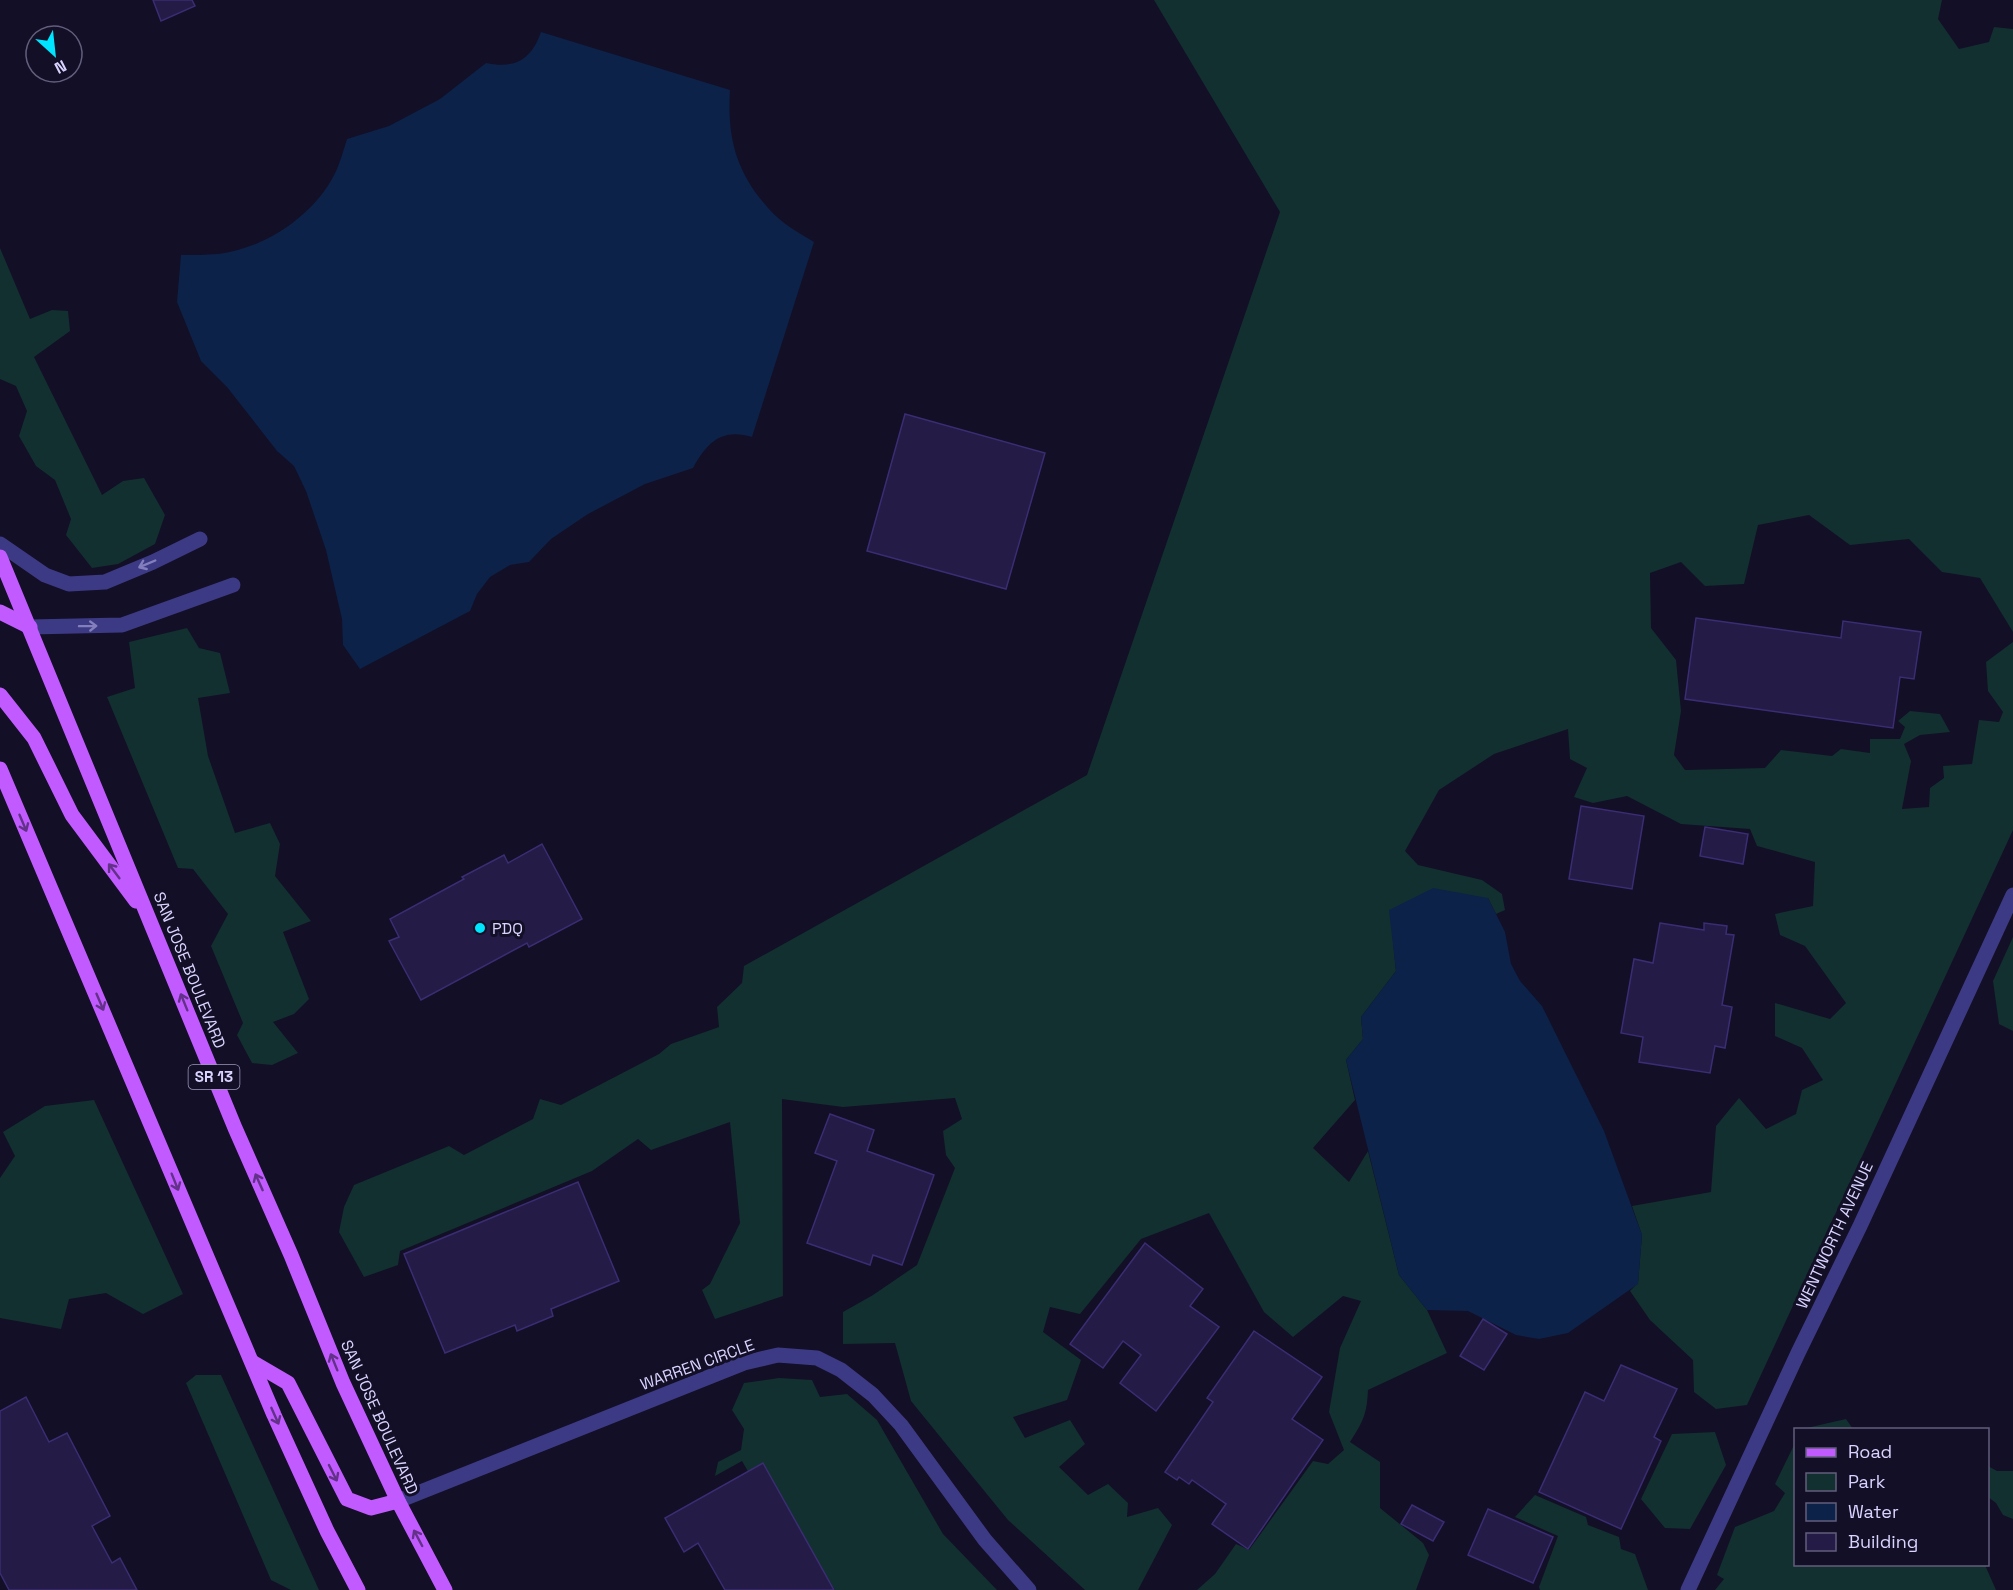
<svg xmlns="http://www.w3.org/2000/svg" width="2013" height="1590" font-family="'Space Grotesk',sans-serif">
	<rect width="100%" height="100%" fill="#130f26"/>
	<!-- green -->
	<g fill="#12302f">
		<path d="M 1154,0 L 1942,0 L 1938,19 L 1959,49 L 1989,42 L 1994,27 L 2013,29 L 2013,632 L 1980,578 L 1942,572 L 1909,539 L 1850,545 L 1809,515 L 1758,525 L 1744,584 L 1705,586 L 1681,562 L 1650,573 L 1651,628 L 1676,660 L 1681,711 L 1674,755 L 1685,770 L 1765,768 L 1781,750 L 1832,756 L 1841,749 L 1870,753 L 1870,739 L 1900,739 L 1905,727 L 1898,721 L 1910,711 L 1940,714 L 1950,732 L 1920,735 L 1904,744 L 1911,761 L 1902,809 L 1929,807 L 1930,788 L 1944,778 L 1943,766 L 1972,764 L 1979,720 L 1999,722 L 2003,712 L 1988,691 L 1986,662 L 2013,642 L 2013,830 L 1747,1405 L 1716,1409 L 1694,1392 L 1693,1360 L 1650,1320 L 1630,1291 L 1638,1283 L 1642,1235 L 1632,1206 L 1711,1192 L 1716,1126 L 1739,1098 L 1766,1129 L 1796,1114 L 1802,1090 L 1823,1080 L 1802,1048 L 1775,1036 L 1775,1003 L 1830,1019 L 1846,1003 L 1805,946 L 1780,935 L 1775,914 L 1813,906 L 1815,862 L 1757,846 L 1750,829 L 1681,824 L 1627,796 L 1593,803 L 1574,797 L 1587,768 L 1570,759 L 1568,729 L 1494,754 L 1439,790 L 1405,851 L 1418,865 L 1482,880 L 1502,894 L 1505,910 L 1496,914 L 1488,898 L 1390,910 L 1396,971 L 1361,1017 L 1363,1039 L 1346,1060 L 1355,1100 L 1313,1148 L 1349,1182 L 1368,1151 L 1399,1275 L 1427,1310 L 1447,1353 L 1368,1390 C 1367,1414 1363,1422 1350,1442 L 1380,1462 L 1380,1508 L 1423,1543 L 1429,1555 L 1416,1590 L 1197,1590 L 1215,1574 L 1236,1544 L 1249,1550 L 1313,1461 L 1328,1464 L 1344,1450 L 1329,1412 L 1340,1348 L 1361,1301 L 1343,1296 L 1293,1337 L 1264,1312 L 1209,1213 L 1141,1239 L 1080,1314 L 1050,1307 L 1043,1332 L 1081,1360 L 1067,1400 L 1013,1417 L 1025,1438 L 1070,1420 L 1085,1444 L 1059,1467 L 1088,1495 L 1108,1484 L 1128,1503 L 1127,1517 L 1158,1508 L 1172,1525 L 1138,1590 L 1085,1590 L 1008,1520 L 911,1401 L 895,1343 L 843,1344 L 843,1312 L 873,1295 L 917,1265 L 955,1168 L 946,1155 L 943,1131 L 962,1119 L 955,1098 L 843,1107 L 782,1099 L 783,1296 L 715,1319 L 702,1290 L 710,1284 L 740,1223 L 730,1122 L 651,1150 L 638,1139 L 592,1171 L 400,1251 L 398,1265 L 364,1277 L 339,1232 L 344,1207 L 354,1185 L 449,1146 L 464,1155 L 533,1119 L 540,1099 L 561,1105 L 659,1054 L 671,1044 L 719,1027 L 717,1007 L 742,983 L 744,966 L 1087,775 L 1280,212 Z"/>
		<polygon points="0,248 30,319 52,310 68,311 70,331 34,357 102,495 123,481 144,478 165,515 155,544 118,564 92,568 66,535 71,519 55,480 36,466 19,436 27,411 16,386 0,379"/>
		<polygon points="187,628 199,648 220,653 230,693 198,698 208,756 235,833 270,823 280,844 275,876 311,921 283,932 309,999 294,1014 273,1022 298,1053 272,1065 252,1063 237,1035 243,1023 211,946 228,914 193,869 178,868 107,697 135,688 129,642"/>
		<polygon points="2013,937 2013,1031 1999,1024 1993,981"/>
		<polygon points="94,1100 183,1294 143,1314 106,1293 69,1299 61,1329 0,1318 0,1178 15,1156 3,1132 45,1106"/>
		<polygon points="196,1375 221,1375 319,1590 291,1590 271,1580 186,1383"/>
		<polygon points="779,1378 812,1380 820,1397 847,1394 877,1420 943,1534 997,1590 835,1590 818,1562 796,1554 742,1461 715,1476 718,1462 741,1450 744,1429 732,1410 744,1383"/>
		<polygon points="1846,1419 1853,1429 1802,1429"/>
		<polygon points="1715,1432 1726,1465 1690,1529 1665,1528 1641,1499 1672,1434"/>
		<polygon points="1795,1443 1796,1564 1985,1565 1996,1590 1715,1590 1724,1579 1717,1575 1735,1527 1774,1511 1785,1493 1775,1484"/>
		<polygon points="1988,1466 1997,1471 2013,1471 2013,1519 2003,1515 1996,1503 1988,1497"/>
		<polygon points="1535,1495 1586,1517 1588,1525 1619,1537 1621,1549 1635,1554 1648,1590 1540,1590 1539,1587 1558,1536 1515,1517"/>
	</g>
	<!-- water -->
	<g fill="#0c2248">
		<path d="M 541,32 L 730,90 C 727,138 736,172 769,209 C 781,223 799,233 814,242 L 752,437 C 721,428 707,443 693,468 L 645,484 L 588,514 L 551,539 L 529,562 L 510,565 L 490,577 L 477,594 L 470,611 L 360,669 L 343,645 L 342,619 L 326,550 L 306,491 L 294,466 L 277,451 L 227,387 L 201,361 L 177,302 L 181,255 C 193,255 205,255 218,254 C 265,249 318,213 337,169 C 341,159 344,149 347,139 L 389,126 L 440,99 L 486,63 C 515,69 531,60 541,32 Z"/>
		<polygon points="1433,888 1488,898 1505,932 1511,964 1520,981 1542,1006 1604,1131 1642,1235 1638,1284 1568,1333 1539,1339 1516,1335 1468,1311 1427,1310 1399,1275 1346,1060 1363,1039 1361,1017 1396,971 1389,910"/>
	</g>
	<!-- building -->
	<g fill="#241b47" stroke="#3b2d73" stroke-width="1.5">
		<polygon points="153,0 192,0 195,6 161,21"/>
		<polygon points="905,414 1045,453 1006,589 867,551"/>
		<polygon points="1696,618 1841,638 1843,621 1921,632 1914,679 1900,677 1893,728 1685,699"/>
		<polygon points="1581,806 1644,816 1632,889 1569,879"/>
		<polygon points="1705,827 1748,834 1743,864 1700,856"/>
		<polygon points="542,844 582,919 529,947 527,943 421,1000 389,941 399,937 390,919 464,879 462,877 504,855 508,863"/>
		<polygon points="1660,923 1704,930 1704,923 1727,926 1726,934 1734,935 1722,1005 1732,1007 1725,1048 1715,1046 1710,1073 1639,1062 1643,1037 1621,1033 1634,959 1653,963"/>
		<polygon points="830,1114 874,1130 867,1151 934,1175 902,1265 873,1255 870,1265 807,1243 837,1161 815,1153"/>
		<polygon points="578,1182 619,1281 551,1309 553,1316 517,1331 515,1325 445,1353 404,1254"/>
		<polygon points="1145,1243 1203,1289 1190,1306 1219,1327 1156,1411 1120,1383 1141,1355 1123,1341 1103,1368 1070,1344"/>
		<polygon points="1483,1319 1507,1334 1484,1370 1460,1356"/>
		<polygon points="1254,1331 1322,1377 1292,1419 1323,1440 1248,1549 1212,1524 1226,1504 1192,1480 1189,1484 1179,1477 1177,1480 1165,1472 1213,1402 1207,1398"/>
		<polygon points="1621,1365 1677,1389 1654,1437 1661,1441 1621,1529 1539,1492 1585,1392 1604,1401"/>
		<polygon points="26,1397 49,1442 67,1433 110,1516 92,1526 112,1563 120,1558 137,1590 9,1590 0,1573 0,1411"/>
		<polygon points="763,1463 834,1590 725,1590 698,1543 684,1552 665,1518"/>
		<polygon points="1412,1505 1444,1522 1433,1541 1401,1524"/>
		<polygon points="1488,1509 1553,1537 1533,1583 1468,1555"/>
	</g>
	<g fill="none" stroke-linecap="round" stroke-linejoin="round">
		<!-- street -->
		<g stroke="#3d3a85" stroke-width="15">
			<polyline points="0,544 45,575 69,584 105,582 153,562 200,539"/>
			<polyline points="30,627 122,625 233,585"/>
			<polyline points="398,1501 744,1363 778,1355 817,1358 841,1370 873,1395 901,1425 985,1540 1029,1590"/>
			<polyline points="1688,1590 1798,1353 1860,1226 2013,895"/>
		</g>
		<!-- primary -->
		<g stroke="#c25bff" stroke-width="15">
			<polyline points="0,557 235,1128 291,1255 343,1383 398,1501 445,1590"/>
			<polyline points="0,612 30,627"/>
			<polyline points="0,695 34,738 72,815 136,901"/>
			<polyline points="0,769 274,1415 327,1531 358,1590"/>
			<polyline points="252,1362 288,1383 347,1499 371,1508 398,1501"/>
		</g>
	</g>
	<!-- one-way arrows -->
	<defs><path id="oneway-shaft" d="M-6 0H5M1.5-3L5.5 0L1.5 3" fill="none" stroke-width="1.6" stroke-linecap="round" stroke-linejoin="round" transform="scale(1.5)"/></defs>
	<g stroke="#837fbc">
		<use href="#oneway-shaft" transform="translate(147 564) rotate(157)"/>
		<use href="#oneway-shaft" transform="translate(88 626) rotate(-1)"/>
	</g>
	<g stroke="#623188">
		<use href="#oneway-shaft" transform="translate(23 823) rotate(67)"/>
		<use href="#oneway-shaft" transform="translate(114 871) rotate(-127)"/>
		<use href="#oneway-shaft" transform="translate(100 1002) rotate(67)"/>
		<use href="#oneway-shaft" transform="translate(184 1002) rotate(-112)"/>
		<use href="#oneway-shaft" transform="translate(175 1182) rotate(68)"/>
		<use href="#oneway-shaft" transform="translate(259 1182) rotate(-114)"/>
		<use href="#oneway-shaft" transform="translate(334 1362) rotate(-112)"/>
		<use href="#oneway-shaft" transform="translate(275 1416) rotate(66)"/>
		<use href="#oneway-shaft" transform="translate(333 1473) rotate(63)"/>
		<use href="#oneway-shaft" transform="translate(418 1538) rotate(-118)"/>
	</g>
	<!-- markers -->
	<circle fill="#00e5ff" stroke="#130f26" stroke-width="2" cx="480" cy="928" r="6"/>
	<g text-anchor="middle" stroke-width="6" stroke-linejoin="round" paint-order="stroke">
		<!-- shield labels -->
		<rect fill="#130f26" stroke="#9e99be" stroke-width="1.5" x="188.5" y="1065" width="51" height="24" rx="4.5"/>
		<g font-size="15" font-weight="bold" fill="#d9d4ff">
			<text x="214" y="1082">SR 13</text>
		</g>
		<!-- poi labels -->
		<g font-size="16" fill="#d9d4ff" stroke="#130f26" text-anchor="start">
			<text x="492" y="934">PDQ</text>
		</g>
		<!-- street labels -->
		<g font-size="16" fill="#d9d4ff" stroke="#130f26">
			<text transform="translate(190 970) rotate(68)" y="6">SAN JOSE BOULEVARD</text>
			<text transform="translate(1834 1235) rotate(-65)" y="6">WENTWORTH AVENUE</text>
			<text transform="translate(697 1364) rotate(-20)" y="6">WARREN CIRCLE</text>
			<text transform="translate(380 1417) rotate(66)" y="6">SAN JOSE BOULEVARD</text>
		</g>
	</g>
	<!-- legend -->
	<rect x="1794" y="1428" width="195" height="138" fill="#130f26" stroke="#625e7d" stroke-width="1.5"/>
	<rect x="1806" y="1448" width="30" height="9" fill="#c25bff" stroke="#625e7d" stroke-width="1.5"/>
	<text x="1848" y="1458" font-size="18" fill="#d9d4ff">Road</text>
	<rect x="1806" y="1473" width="30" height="18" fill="#12302f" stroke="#625e7d" stroke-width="1.5"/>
	<text x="1848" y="1488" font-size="18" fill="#d9d4ff">Park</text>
	<rect x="1806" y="1503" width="30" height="18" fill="#0c2248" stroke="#625e7d" stroke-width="1.5"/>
	<text x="1848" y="1518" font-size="18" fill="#d9d4ff">Water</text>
	<rect x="1806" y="1533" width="30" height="18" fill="#241b47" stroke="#625e7d" stroke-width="1.5"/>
	<text x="1848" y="1548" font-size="18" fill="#d9d4ff">Building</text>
	<!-- north arrow -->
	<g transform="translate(54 54) rotate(153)"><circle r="28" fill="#130f26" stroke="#625e7d" stroke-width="1.5"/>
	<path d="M0-4.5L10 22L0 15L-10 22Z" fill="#00e5ff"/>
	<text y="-9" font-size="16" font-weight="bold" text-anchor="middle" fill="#d9d4ff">N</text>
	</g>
</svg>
